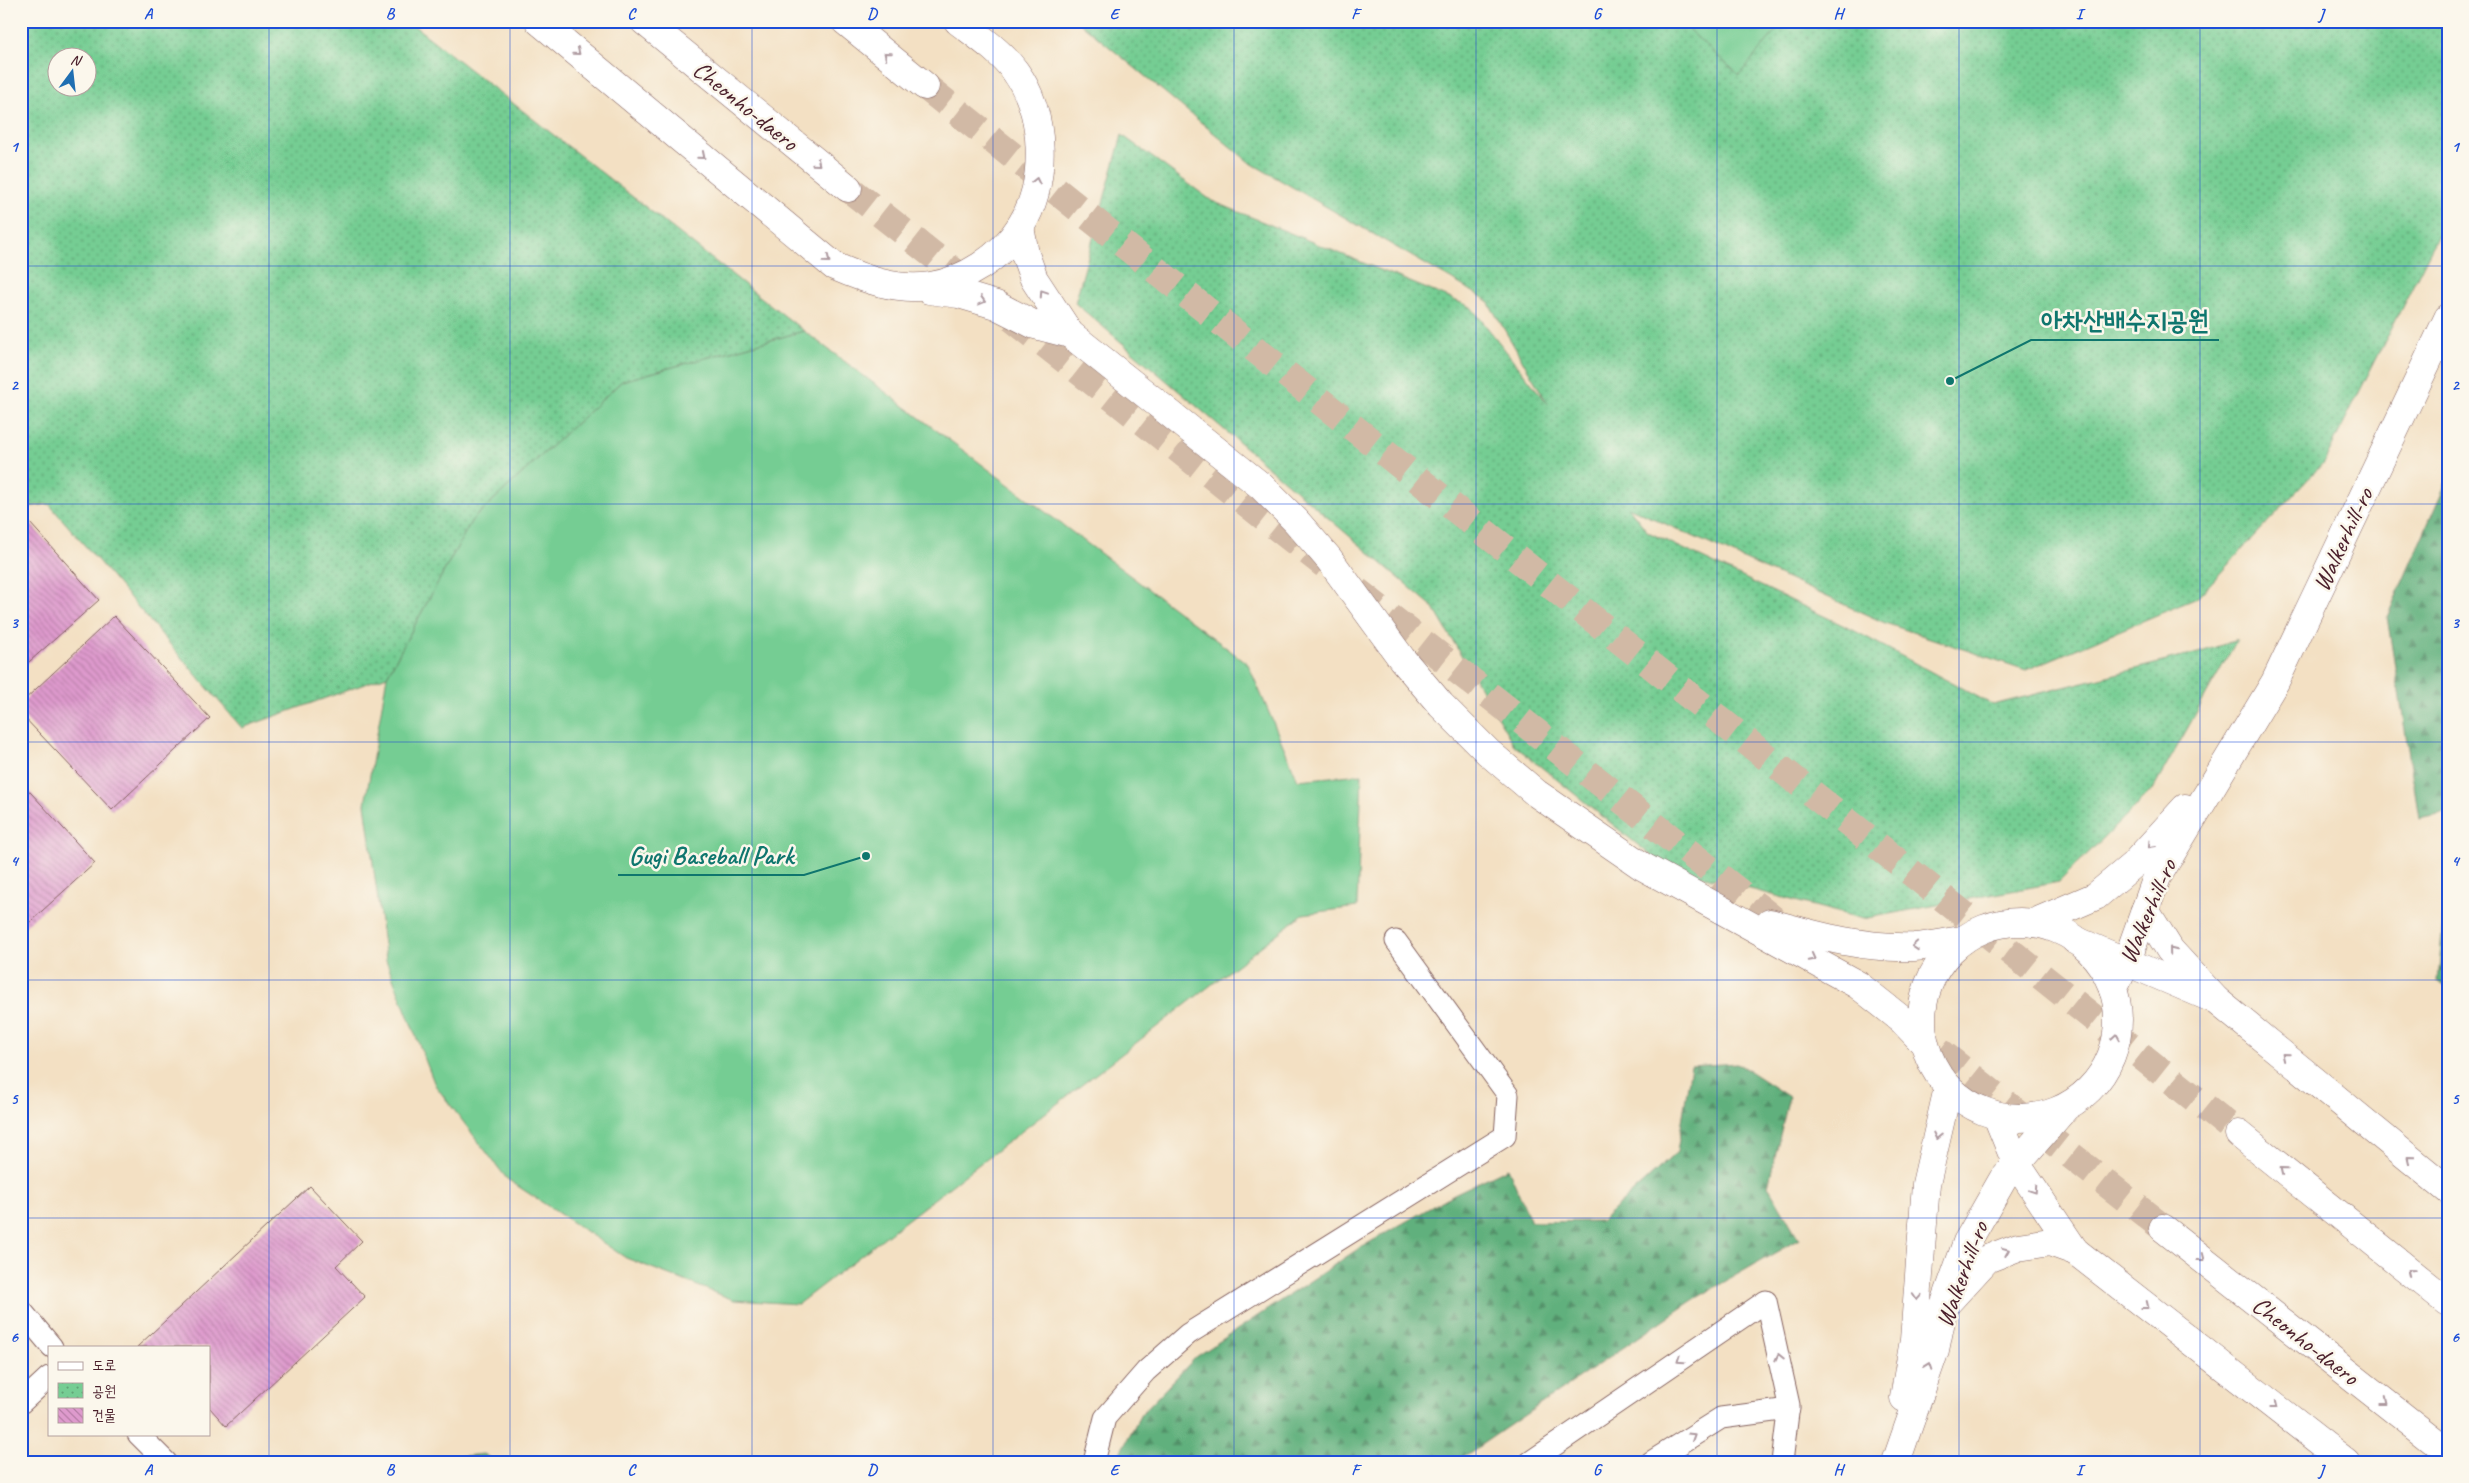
<svg xmlns="http://www.w3.org/2000/svg" width="2469" height="1483" font-family="Caveat,'Poor Story',sans-serif">
	<defs>
		<pattern id="forest-firs" width="22" height="20" patternUnits="userSpaceOnUse" patternTransform="scale(1.25)"><rect width="22" height="20" fill="#60b07d"/><path d="M5 1l3.5 6h-7zM16 11l3.5 6h-7z" fill="#518f67"/></pattern>
		<pattern id="park-dots" width="8" height="8" patternUnits="userSpaceOnUse" patternTransform="scale(1.25)"><rect width="8" height="8" fill="#75cd93"/><path d="M2 2h.1M6 6h.1" fill="none" stroke="#62a678" stroke-width="1.8" stroke-linecap="round"/></pattern>
		<pattern id="building-back-hatch" width="6" height="6" patternUnits="userSpaceOnUse" patternTransform="scale(1.25)"><rect width="6" height="6" fill="#de9acd"/><path d="M-1 5l2 2M0 0l6 6M5-1l2 2" fill="none" stroke="#b67da7"/></pattern>
	</defs>
	<rect width="100%" height="100%" fill="#fbf7ec"/>
	<filter id="ink" filterUnits="userSpaceOnUse"><feTurbulence type="fractalNoise" baseFrequency=".02" numOctaves="2"/><feDisplacementMap in="SourceGraphic" scale="10" xChannelSelector="R" yChannelSelector="G"/><feConvolveMatrix kernelMatrix="1 2 1 2 8 2 1 2 1" color-interpolation-filters="sRGB"/></filter>
	<filter id="wash" filterUnits="userSpaceOnUse"><feTurbulence type="fractalNoise" baseFrequency=".0096" numOctaves="4" result="noise"/><feDisplacementMap in="SourceGraphic" scale="20" xChannelSelector="R" yChannelSelector="G"/><feGaussianBlur stdDeviation="1.12" result="paint"/><feColorMatrix in="noise" values="0 0 0 0 0 0 0 0 0 0 0 0 0 0 0 0 0 1.4 0 .05"/><feComposite in="paint" operator="in"/></filter>
	<g filter="url(#wash)">
		<rect width="100%" height="100%" fill="#f3e0c3"/>
		<!-- forest -->
		<g fill="url(#forest-firs)" stroke="#556854">
			<polygon points="2448,478 2448,812 2419,818 2387,617"/>
			<polygon points="2448,881 2448,989 2438,981 2446,882"/>
			<polygon points="1737,1063 1789,1097 1768,1186 1799,1239 1693,1300 1456,1462 1115,1462 1141,1414 1196,1357 1358,1249 1454,1194 1508,1168 1531,1222 1601,1221 1677,1152 1691,1066"/>
			<polygon points="484,1454 497,1462 404,1462"/>
		</g>
		<!-- park -->
		<g fill="url(#park-dots)" stroke="#60765f" fill-rule="evenodd">
			<path d="M 21,21 L 408,21 L 804,331 L 622,381 L 472,520 L 387,676 L 242,728 L 49,504 L 21,508 ZM 58,58 L 88,58 L 88,88 L 58,88 Z"/>
			<polygon points="1078,21 2448,21 2448,216 2324,462 2197,598 2026,670 1885,623 1628,507 1648,532 1853,630 1993,705 2198,653 2237,640 2154,788 2059,882 1863,919 1664,866 1514,745 1433,607 1075,303 1122,135 1212,201 1471,307 1548,404 1487,300 1249,162"/>
		</g>
		<!-- pitch -->
		<g fill="#75cd93" stroke="#60765f">
			<polygon points="1679,21 1784,21 1739,75"/>
			<polygon points="804,331 1248,664 1298,780 1362,774 1357,907 1303,914 798,1304 734,1300 626,1258 507,1179 435,1085 386,960 365,804 387,676 472,520 622,381"/>
		</g>
		<g id="blocks">
			<!-- building -->
			<g fill="url(#building-back-hatch)">
				<polygon points="21,513 99,600 21,669"/>
				<polygon points="114,616 210,718 112,810 21,714 21,703"/>
				<polygon points="21,782 95,863 21,930"/>
				<polygon points="310,1186 362,1241 336,1266 365,1297 226,1426 209,1407 209,1347 137,1347"/>
			</g>
		</g>
	</g>
	<g filter="url(#ink)">
		<use href="#blocks" fill-opacity="0" stroke="#856360" stroke-width="1"/>
		<g fill="none" stroke-linecap="round" stroke-linejoin="round">
			<!-- primary-tunnel -->
			<g stroke="#d1b9a5" stroke-width="28" stroke-dasharray="28 14" stroke-linecap="butt">
				<polyline points="925,86 2239,1134"/>
				<polyline points="848,188 976,289"/>
				<polyline points="1012,318 1325,565"/>
				<polyline points="1357,591 1792,934"/>
				<polyline points="1906,1025 2163,1228"/>
			</g>
			<defs>
				<g id="service">
					<polyline points="21,1310 52,1347"/>
					<polyline points="21,1403 49,1377"/>
					<polyline points="138,1434 166,1462"/>
					<polyline points="1094,1462 1105,1418 1146,1371 1188,1334 1505,1136 1508,1095 1396,941"/>
					<polyline points="1530,1462 1766,1301 1789,1405 1782,1462"/>
					<polyline points="1651,1462 1721,1418 1789,1409"/>
				</g>
				<g id="minor">
					<polyline points="2033,923 2096,896 2133,865 2185,808"/>
					<polyline points="2113,990 2127,961 2157,877 2275,682 2448,318"/>
					<polyline points="1904,1398 1914,1340 1926,1184 1948,1088"/>
					<polyline points="1896,1462 1935,1350 1944,1306 1967,1242 2003,1179 2065,1108"/>
				</g>
				<g id="secondary">
					<polyline points="2145,910 2170,950 2216,1000"/>
					<circle cx="2020" cy="1020" r="98"/>
				</g>
				<g id="primary">
					<path d="M 539,21 L 834,266 C 864,279 896,291 930,286 C 964,281 1001,257 1020,227 C 1048,183 1046,113 1015,71 C 1000,51 979,37 958,21"/>
					<polyline points="644,21 848,188"/>
					<polyline points="845,21 925,86"/>
					<polyline points="1020,227 1025,254 1034,279 1070,334 1261,486 1296,521 1329,559 1402,659 1441,705 1488,752 1536,793 1642,866 1858,985 1901,1019 1924,1043"/>
					<polyline points="929,290 959,294 996,305 1035,325 1070,334"/>
					<path d="M 1770,923 C 1818,936 1864,949 1914,947 C 1930,946 1947,942 1963,940"/>
					<polyline points="2075,940 2216,1000 2448,1190"/>
					<polyline points="1997,1116 2016,1163 2075,1251 2346,1462"/>
					<polyline points="2239,1134 2448,1302"/>
					<polyline points="2163,1228 2448,1452"/>
					<polyline points="1944,1306 1987,1259 2018,1247 2050,1242 2075,1251"/>
				</g>
			</defs>
			<!-- service casing -->
			<use href="#service" stroke="#856360" stroke-width="23"/>
			<!-- minor casing -->
			<use href="#minor" stroke="#856360" stroke-width="29"/>
			<!-- secondary casing -->
			<use href="#secondary" stroke="#856360" stroke-width="29"/>
			<!-- primary casing -->
			<use href="#primary" stroke="#856360" stroke-width="29"/>
			<!-- service -->
			<use href="#service" stroke="#fff" stroke-width="21"/>
			<!-- minor -->
			<use href="#minor" stroke="#fff" stroke-width="28"/>
			<!-- secondary -->
			<use href="#secondary" stroke="#fff" stroke-width="28"/>
			<!-- primary -->
			<use href="#primary" stroke="#fff" stroke-width="28"/>
		</g>
		<!-- one-way arrows -->
		<defs><path id="oneway-chevron" d="M-2-3.5L2.5 0L-2 3.5" fill="none" stroke-width="1.6" stroke-linecap="round" stroke-linejoin="round" transform="scale(1.25)"/></defs>
		<g stroke="#ae9aa0">
			<use href="#oneway-chevron" transform="translate(577 52) rotate(39)"/>
			<use href="#oneway-chevron" transform="translate(887 55) rotate(-141)"/>
			<use href="#oneway-chevron" transform="translate(702 156) rotate(40)"/>
			<use href="#oneway-chevron" transform="translate(817 163) rotate(39)"/>
			<use href="#oneway-chevron" transform="translate(1036 181) rotate(-78)"/>
			<use href="#oneway-chevron" transform="translate(827 260) rotate(39)"/>
			<use href="#oneway-chevron" transform="translate(1043 293) rotate(-124)"/>
			<use href="#oneway-chevron" transform="translate(982 301) rotate(17)"/>
			<use href="#oneway-chevron" transform="translate(2151 845) rotate(132)"/>
			<use href="#oneway-chevron" transform="translate(1915 946) rotate(176)"/>
			<use href="#oneway-chevron" transform="translate(2172 950) rotate(-129)"/>
			<use href="#oneway-chevron" transform="translate(1812 958) rotate(28)"/>
			<use href="#oneway-chevron" transform="translate(2116 1037) rotate(-81)"/>
			<use href="#oneway-chevron" transform="translate(2285 1056) rotate(-141)"/>
			<use href="#oneway-chevron" transform="translate(1937 1136) rotate(103)"/>
			<use href="#oneway-chevron" transform="translate(2410 1159) rotate(-141)"/>
			<use href="#oneway-chevron" transform="translate(2283 1170) rotate(-141)"/>
			<use href="#oneway-chevron" transform="translate(2034 1190) rotate(56)"/>
			<use href="#oneway-chevron" transform="translate(2006 1251) rotate(-22)"/>
			<use href="#oneway-chevron" transform="translate(2202 1258) rotate(38)"/>
			<use href="#oneway-chevron" transform="translate(2410 1272) rotate(-141)"/>
			<use href="#oneway-chevron" transform="translate(1917 1297) rotate(94)"/>
			<use href="#oneway-chevron" transform="translate(2146 1306) rotate(38)"/>
			<use href="#oneway-chevron" transform="translate(1779 1357) rotate(-103)"/>
			<use href="#oneway-chevron" transform="translate(1680 1360) rotate(146)"/>
			<use href="#oneway-chevron" transform="translate(1929 1366) rotate(-71)"/>
			<use href="#oneway-chevron" transform="translate(2384 1402) rotate(38)"/>
			<use href="#oneway-chevron" transform="translate(2274 1406) rotate(38)"/>
			<use href="#oneway-chevron" transform="translate(1692 1436) rotate(-32)"/>
		</g>
	</g>
	<!-- grid -->
	<path fill="none" stroke="#1d4ed8" stroke-width="1" stroke-opacity="0.55" d="M 269,21 L 269,1462M 510,21 L 510,1462M 752,21 L 752,1462M 993,21 L 993,1462M 1234,21 L 1234,1462M 1476,21 L 1476,1462M 1717,21 L 1717,1462M 1959,21 L 1959,1462M 2200,21 L 2200,1462M 21,266 L 2448,266M 21,504 L 2448,504M 21,742 L 2448,742M 21,980 L 2448,980M 21,1218 L 2448,1218"/>
	<g text-anchor="middle" stroke-width="5" stroke-linejoin="round" paint-order="stroke">
		<!-- street labels -->
		<g font-size="25" fill="#4a1f2b" stroke="#fbf7ec">
			<text transform="translate(746 105) rotate(39)" y="9">Cheonho-daero</text>
			<text transform="translate(2342 539) rotate(-65)" y="9">Walkerhill-ro</text>
			<text transform="translate(2147 911) rotate(-67)" y="9">Walkerhill-ro</text>
			<text transform="translate(1961 1274) rotate(-70)" y="9">Walkerhill-ro</text>
			<text transform="translate(2306 1340) rotate(38)" y="9">Cheonho-daero</text>
		</g>
	</g>
	<!-- callouts -->
	<path fill="none" stroke="#0f766e" stroke-width="2" d="M1950 381L2031 340H2219M866 856L804 875H618"/>
	<g fill="#0f766e" stroke="#fbf7ec" stroke-width="2">
		<circle cx="1950" cy="381" r="5"/>
		<circle cx="866" cy="856" r="5"/>
	</g>
	<g font-size="26" text-anchor="middle" font-weight="bold" fill="#0f766e" stroke="#fbf7ec" stroke-width="5" stroke-linejoin="round" paint-order="stroke">
		<text x="2125" y="329">아차산배수지공원</text>
		<text x="711" y="864">Gugi Baseball Park</text>
	</g>
	<!-- margin -->
	<rect width="2469" height="1483" fill="none" stroke="#fbf7ec" stroke-width="55"/>
	<!-- legend -->
	<rect x="48" y="1346" width="162" height="90" fill="#fbf7ec" stroke="#b4a19f"/>
	<rect x="58" y="1362" width="25" height="8" fill="#ffffff" stroke="#b4a19f"/>
	<text x="92" y="1370" font-size="15" fill="#4a1f2b">도로</text>
	<rect x="58" y="1383" width="25" height="15" fill="url(#park-dots)" stroke="#b4a19f"/>
	<text x="92" y="1396" font-size="15" fill="#4a1f2b">공원</text>
	<rect x="58" y="1408" width="25" height="15" fill="url(#building-back-hatch)" stroke="#b4a19f"/>
	<text x="92" y="1420" font-size="15" fill="#4a1f2b">건물</text>
	<!-- north arrow -->
	<g transform="translate(72 72) rotate(15)"><circle r="24" fill="#fbf7ec" stroke="#b4a19f"/>
	<path d="M0-4L9 19L0 12L-9 19Z" fill="#1f6fb2"/>
	<text y="-8" font-size="14" font-weight="bold" text-anchor="middle" fill="#4a1f2b">N</text>
	</g>
	<rect x="28" y="28" width="2414" height="1428" fill="none" stroke="#1d4ed8" stroke-width="2"/>
	<g font-size="16" text-anchor="middle" font-weight="bold" fill="#1d4ed8">
		<text x="148" y="19">A</text>
		<text x="390" y="19">B</text>
		<text x="631" y="19">C</text>
		<text x="872" y="19">D</text>
		<text x="1114" y="19">E</text>
		<text x="1355" y="19">F</text>
		<text x="1597" y="19">G</text>
		<text x="1838" y="19">H</text>
		<text x="2079" y="19">I</text>
		<text x="2321" y="19">J</text>
		<text x="14" y="152">1</text>
		<text x="2455" y="152">1</text>
		<text x="14" y="390">2</text>
		<text x="2455" y="390">2</text>
		<text x="14" y="628">3</text>
		<text x="2455" y="628">3</text>
		<text x="14" y="866">4</text>
		<text x="2455" y="866">4</text>
		<text x="14" y="1104">5</text>
		<text x="2455" y="1104">5</text>
		<text x="14" y="1342">6</text>
		<text x="2455" y="1342">6</text>
		<text x="148" y="1475">A</text>
		<text x="390" y="1475">B</text>
		<text x="631" y="1475">C</text>
		<text x="872" y="1475">D</text>
		<text x="1114" y="1475">E</text>
		<text x="1355" y="1475">F</text>
		<text x="1597" y="1475">G</text>
		<text x="1838" y="1475">H</text>
		<text x="2079" y="1475">I</text>
		<text x="2321" y="1475">J</text>
	</g>
</svg>
